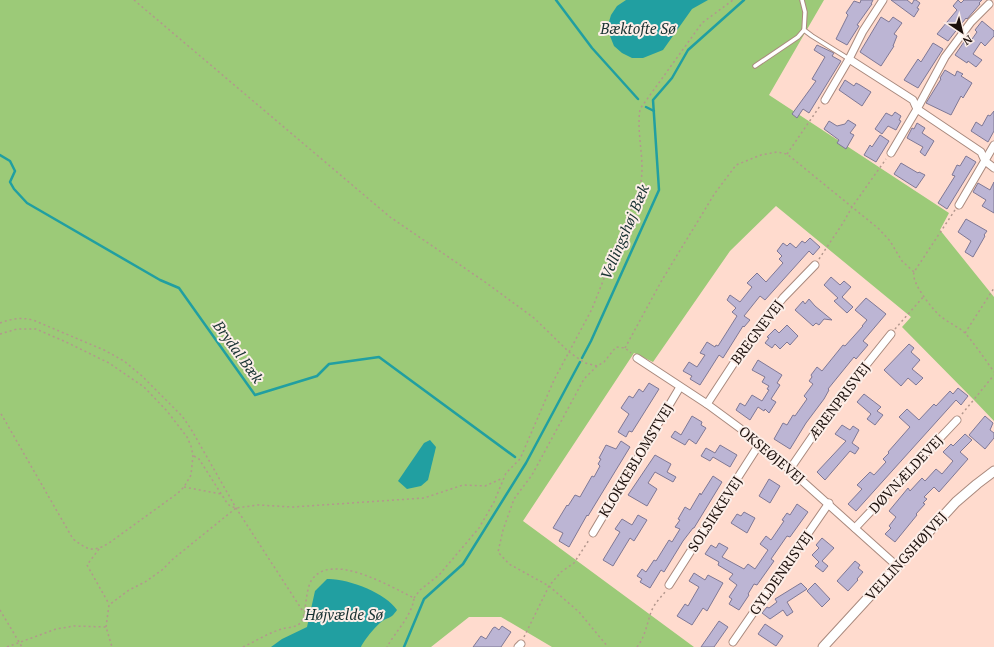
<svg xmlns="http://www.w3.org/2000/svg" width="994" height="647" font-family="'PT Serif',serif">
	<rect width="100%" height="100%" fill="#ffdbce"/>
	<!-- green -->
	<polygon fill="#9cca78" points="0,0 824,0 769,95 949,213 940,230 994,297 994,421 973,399 902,327 911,317 776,206 730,251 653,362 634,353 523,521 694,647 552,647 501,617 469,617 431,647 0,647"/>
	<!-- water -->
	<g fill="#219fa1">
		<polygon points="626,0 708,0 692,9 663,50 643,58 632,58 622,53 614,46 610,36 608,25 611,15 617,6"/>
		<polygon points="430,440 436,447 428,480 421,486 407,489 398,481 424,443"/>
		<path d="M 327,579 C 347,578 386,593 397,610 C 391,618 392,616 384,620 C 378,623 364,640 361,647 L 271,647 L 282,639 L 307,627 L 315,591 Z"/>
	</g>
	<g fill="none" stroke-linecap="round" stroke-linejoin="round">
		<!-- stream -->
		<g stroke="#219fa1" stroke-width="2.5">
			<polyline points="556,0 592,48 638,99"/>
			<polyline points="646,107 654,111"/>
			<polyline points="0,155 10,161 15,171 10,182 14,189 27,203 160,280 179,288 255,395 317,376 329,364 379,357 515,457"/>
			<polyline points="582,358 591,341 659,190 653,100 672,78 688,50 744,0"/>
			<polyline points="404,647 424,599 463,564 526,463 580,362"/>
		</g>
	</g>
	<!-- building -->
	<g fill="#bcb5d4" stroke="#7f7895">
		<polygon points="861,0 873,0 871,4 872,4 857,25 859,26 847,45 836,39 848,15 846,13 854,1 860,3"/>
		<polygon points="891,0 907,0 912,4 914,0 916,0 920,3 917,8 919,9 914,17"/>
		<polygon points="958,0 961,3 964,0 982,0 979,3 980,4 967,19 966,18 948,41 937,34 957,10 953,6"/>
		<polygon points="881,17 889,22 893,17 902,23 894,34 897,36 893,46 894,46 881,66 860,52"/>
		<polygon points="982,21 994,31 994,36 985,46 981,42 973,54 982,60 976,67 968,61 967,63 955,55 966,39 970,42 977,32 975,30"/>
		<polygon points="933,43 943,49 918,88 904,80 918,59 921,62"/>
		<polygon points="817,45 834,53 832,56 841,61 809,113 803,109 797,118 792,114 816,81 812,79 825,57 814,50"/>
		<polygon points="945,70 955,76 957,71 963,74 961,76 972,83 963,98 961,96 951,115 926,103 941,79 940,78"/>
		<polygon points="845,80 854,86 856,83 860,85 871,92 862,106 839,90"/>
		<polygon points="994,111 994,131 988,142 971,131 976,122 982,126 988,115 990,116"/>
		<polygon points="895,112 901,116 899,120 901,121 896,130 888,126 882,134 875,129 886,113 892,116"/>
		<polygon points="848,120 856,125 850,133 854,135 846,149 837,143 839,140 824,129 829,121 837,126 845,124"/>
		<polygon points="917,123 925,128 922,133 934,141 925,156 920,152 923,147 907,138 912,128 914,129"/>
		<polygon points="880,135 889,141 876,162 864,155 870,145 872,147"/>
		<polygon points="966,156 976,162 947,209 938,203 955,176 952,175 957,165 960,166"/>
		<polygon points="901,163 918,173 919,172 925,175 916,188 894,174"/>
		<polygon points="994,182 994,213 982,206 986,200 973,192 978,183 990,190"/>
		<polygon points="966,219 987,231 984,235 985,236 973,257 965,252 971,241 958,232"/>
		<polygon points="810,238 820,247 813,255 809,251 765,300 760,296 744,316 750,320 744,327 743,326 723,358 719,355 700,385 690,379 692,376 683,371 689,362 697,367 705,355 700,353 707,342 715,347 716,345 718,346 737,316 732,312 736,308 727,300 730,295 740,302 752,287 747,283 757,273 766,282 783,263 779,259 782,256 777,251 783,243 787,246 790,243 796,248 802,241 805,243"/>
		<polygon points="831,277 840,285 844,281 851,287 842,297 853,307 847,313 834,301 838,298 824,285"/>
		<polygon points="866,298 886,314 863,341 868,345 856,359 854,357 828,389 829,390 824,399 806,423 790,449 774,439 783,423 787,425 793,415 795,416 807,399 804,396 813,384 809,381 812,377 811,375 817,367 822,371 843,345 845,346 863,326 862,326 867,320 855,310"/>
		<polygon points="809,299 815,306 832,320 824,319 819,325 816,323 813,326 795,310 803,301 805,304"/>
		<polygon points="787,325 798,336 790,345 787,342 780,349 775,344 772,348 765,343 769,338 767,337 775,329 779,333"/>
		<polygon points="909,344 914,348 911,352 920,360 912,369 923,378 916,385 908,378 901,386 884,370"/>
		<polygon points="758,360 782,375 777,383 780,385 771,399 776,402 769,413 765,409 764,411 758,407 750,420 736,410 740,403 745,406 752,395 762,401 769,390 767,389 769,386 762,382 765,377 752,370"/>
		<polygon points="649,383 659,389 632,432 629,431 626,437 618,432 629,414 621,408 629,396 633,398 639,389 643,392"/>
		<polygon points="958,388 968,396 961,405 956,400 856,511 848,504 862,489 857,485 870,472 874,475 886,462 883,459 889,453 888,452 910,427 899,417 907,409 919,420 934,404 936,406 950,391 953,394"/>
		<polygon points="864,394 881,407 877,411 883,415 875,425 867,419 871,414 857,402"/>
		<polygon points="692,416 702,422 701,425 706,428 696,444 689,439 685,445 671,437 675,431 681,435"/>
		<polygon points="985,416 993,423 990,430 994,433 994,438 985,449 969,435"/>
		<polygon points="842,425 850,430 853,426 859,430 852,443 859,448 855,454 850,451 825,480 817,472 846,441 835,434"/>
		<polygon points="965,434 972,440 960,452 968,459 939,492 934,487 924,497 927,499 923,503 925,504 916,514 917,515 895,542 885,534 891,528 889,526 896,517 889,511 908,488 910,491 922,478 925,481 936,469 942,474 953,461 943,452 951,444 953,446"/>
		<polygon points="621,441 630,447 588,516 587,515 569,547 559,541 563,533 553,528 567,505 568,506 575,495 580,497 592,476 594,477 600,466 598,464 601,459 599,458 606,445 616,449"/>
		<polygon points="720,445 737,455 730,467 713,457 710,461 701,456 706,448 715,453"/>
		<polygon points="655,455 671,464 667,472 676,477 673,482 655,472 648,483 657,489 647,506 628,495"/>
		<polygon points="713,476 722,482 694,528 693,528 683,541 664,572 661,570 650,588 640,582 642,579 637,576 642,569 646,572 654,560 656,561 669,540 672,542 680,529 675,527 680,520 678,519 685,507 690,510 700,493 701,495"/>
		<polygon points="769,479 780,486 770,503 759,496"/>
		<polygon points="797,504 808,512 790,537 787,536 771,559 774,561 757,585 754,584 748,594 749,595 739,610 729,604 732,599 729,597 737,585 729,579 733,574 718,565 719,562 705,554 711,545 716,548 719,543 728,548 722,557 744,569 748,564 755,569 768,550 760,544 766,536 771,540 784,521 782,520 787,513 790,515"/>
		<polygon points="744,512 755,518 747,533 731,523 737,514 741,516"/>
		<polygon points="638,515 647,520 634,541 630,538 613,566 603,560 620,532 615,529 622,519 632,525"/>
		<polygon points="822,538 834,548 822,561 828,566 823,572 815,566 819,562 812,555 819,548 816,545"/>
		<polygon points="855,561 860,565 858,568 863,572 857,579 858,580 848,591 837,581"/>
		<polygon points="694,573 705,580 708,575 723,583 707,611 703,608 692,625 677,616 685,604 688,606 699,587 689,581"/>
		<polygon points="801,583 807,589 787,602 793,612 787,616 783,610 770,619 762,613 767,607 769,608 777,602 775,599"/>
		<polygon points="815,583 830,599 822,607 807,591"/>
		<polygon points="719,621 728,627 714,647 701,647"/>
		<polygon points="765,624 783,636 776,646 758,634"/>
		<polygon points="502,626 511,632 501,647 473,647 481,636 486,639 493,628 495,627 499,630"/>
	</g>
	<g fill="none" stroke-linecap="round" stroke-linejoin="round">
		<defs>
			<g id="service">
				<polyline points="802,0 805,12 804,30 812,36 849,59"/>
				<polyline points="755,66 798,37 804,30"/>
			</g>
			<g id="minor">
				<polyline points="849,59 913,100 917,109 981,152 985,161 994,168"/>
				<polyline points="825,100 849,59 863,31 883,0"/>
				<polyline points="891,153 917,109 945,57 971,22 989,4"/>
				<polyline points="959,205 994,145"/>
				<polyline points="637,358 707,404 760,443 897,566"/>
				<polyline points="707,404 747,343 783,298 815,265"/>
				<polyline points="790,469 834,405 891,334"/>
				<polyline points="855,528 957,420"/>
				<polyline points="593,533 680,387"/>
				<polyline points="669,585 760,443"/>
				<polyline points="733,642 829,503"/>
				<polyline points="518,647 521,644"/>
			</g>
			<polyline id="tertiary" points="823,647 956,502 977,484 994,471"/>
		</defs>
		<!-- service casing -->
		<use href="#service" stroke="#a9897d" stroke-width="5.5"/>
		<!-- minor casing -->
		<use href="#minor" stroke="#a9897d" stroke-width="9"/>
		<!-- tertiary casing -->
		<use href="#tertiary" stroke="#a9897d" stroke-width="11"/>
		<!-- path -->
		<g stroke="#b3978d" stroke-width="1.5" stroke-dasharray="2 3" stroke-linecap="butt">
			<polyline points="134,0 390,217 485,282 534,318 569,352 585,363 597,366 604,362 616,347 625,348 631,353"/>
			<polyline points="787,154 820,106"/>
			<path d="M 955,210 L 914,272 C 911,282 930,306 938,314 C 946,322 958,326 966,334 C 976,346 985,359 994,372"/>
			<polyline points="819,259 843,223 852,207 886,159"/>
			<path d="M 0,323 C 11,319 21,317 33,320 L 104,350 L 124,361 L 142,376 L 182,416 L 191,429 L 236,508 L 304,613"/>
			<polyline points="895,329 924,296"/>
			<polyline points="965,333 994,288"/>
			<path d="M 0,334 L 17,329 L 36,329 L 66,342 L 109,363 L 144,387 L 167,411 L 187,437 L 191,446 L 193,455 L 191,475 L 184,487 L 178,493 L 109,543 C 92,553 88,550 73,539 L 0,412"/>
			<polyline points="625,348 662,280 715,193 736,165 761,155 777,152 787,154 879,229 890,241 902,261 914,272"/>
			<polyline points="597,366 584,379 532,475 514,499 503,530 498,552 509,564 549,586 579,612 608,647"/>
			<polyline points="962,414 994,375"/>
			<polyline points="194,456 199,459 227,503 230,506 236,508 258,505 293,507 424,498 463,485 485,486 503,478"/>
			<polyline points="184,487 221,494"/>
			<polyline points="99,549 87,565 109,604"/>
			<path d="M 414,598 L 420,590 L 439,575 L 479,528 L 494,502 L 506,473 L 520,459 L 554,380 L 592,309 L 640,187 C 646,160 636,136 640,109 L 702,23 L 733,0"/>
			<polyline points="0,610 22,647"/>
			<polyline points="106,627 109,605 129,590 145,582 162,570 173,559 236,508"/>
			<polyline points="524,637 549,586 561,572 574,563 589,540"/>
			<polyline points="7,647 56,629 74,626 106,627 112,647"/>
			<path d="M 243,647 C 256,641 268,633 282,629 C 288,627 297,628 301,622 C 306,617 305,592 311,581 C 330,550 391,587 414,598 C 412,616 395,632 387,647"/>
			<path d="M 637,647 C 645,637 647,624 651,612 C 654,604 661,597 666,591"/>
		</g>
		<!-- service -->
		<use href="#service" stroke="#fff" stroke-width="3.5"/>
		<!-- minor -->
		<use href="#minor" stroke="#fff" stroke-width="7"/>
		<!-- tertiary -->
		<use href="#tertiary" stroke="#fff" stroke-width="9"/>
	</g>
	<g text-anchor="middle" stroke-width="4" stroke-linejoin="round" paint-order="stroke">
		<!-- street labels -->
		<g font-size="14" fill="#1c100c" stroke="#fceee8">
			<text transform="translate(757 332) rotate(-53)" y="5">BREGNEVEJ</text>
			<text transform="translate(839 401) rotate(-53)" y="5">ÆRENPRISVEJ</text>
			<text transform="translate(772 455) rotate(40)" y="5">OKSEØJEVEJ</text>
			<text transform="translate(636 460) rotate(-59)" y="5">KLOKKEBLOMSTVEJ</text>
			<text transform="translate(906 474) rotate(-47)" y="5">DØVNÆLDEVEJ</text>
			<text transform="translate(715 514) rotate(-57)" y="5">SOLSIKKEVEJ</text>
			<text transform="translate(906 556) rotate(-48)" y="5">VELLINGSHØJVEJ</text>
			<text transform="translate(781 573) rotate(-55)" y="5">GYLDENRISVEJ</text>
		</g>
		<!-- water labels -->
		<g font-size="15" font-style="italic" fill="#163030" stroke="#fceee8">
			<text x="638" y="34">Bæktofte Sø</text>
			<text transform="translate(625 232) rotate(-67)" y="5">Vellingshøj Bæk</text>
			<text transform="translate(238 352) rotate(54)" y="5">Brydal Bæk</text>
			<text x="344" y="620">Højvælde Sø</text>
		</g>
	</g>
	<!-- north arrow -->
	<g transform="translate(962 32) rotate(145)" stroke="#fceee8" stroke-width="3" paint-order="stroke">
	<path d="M0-3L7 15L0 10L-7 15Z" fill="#1c100c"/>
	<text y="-6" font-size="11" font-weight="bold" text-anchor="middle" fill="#1c100c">N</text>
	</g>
</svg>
